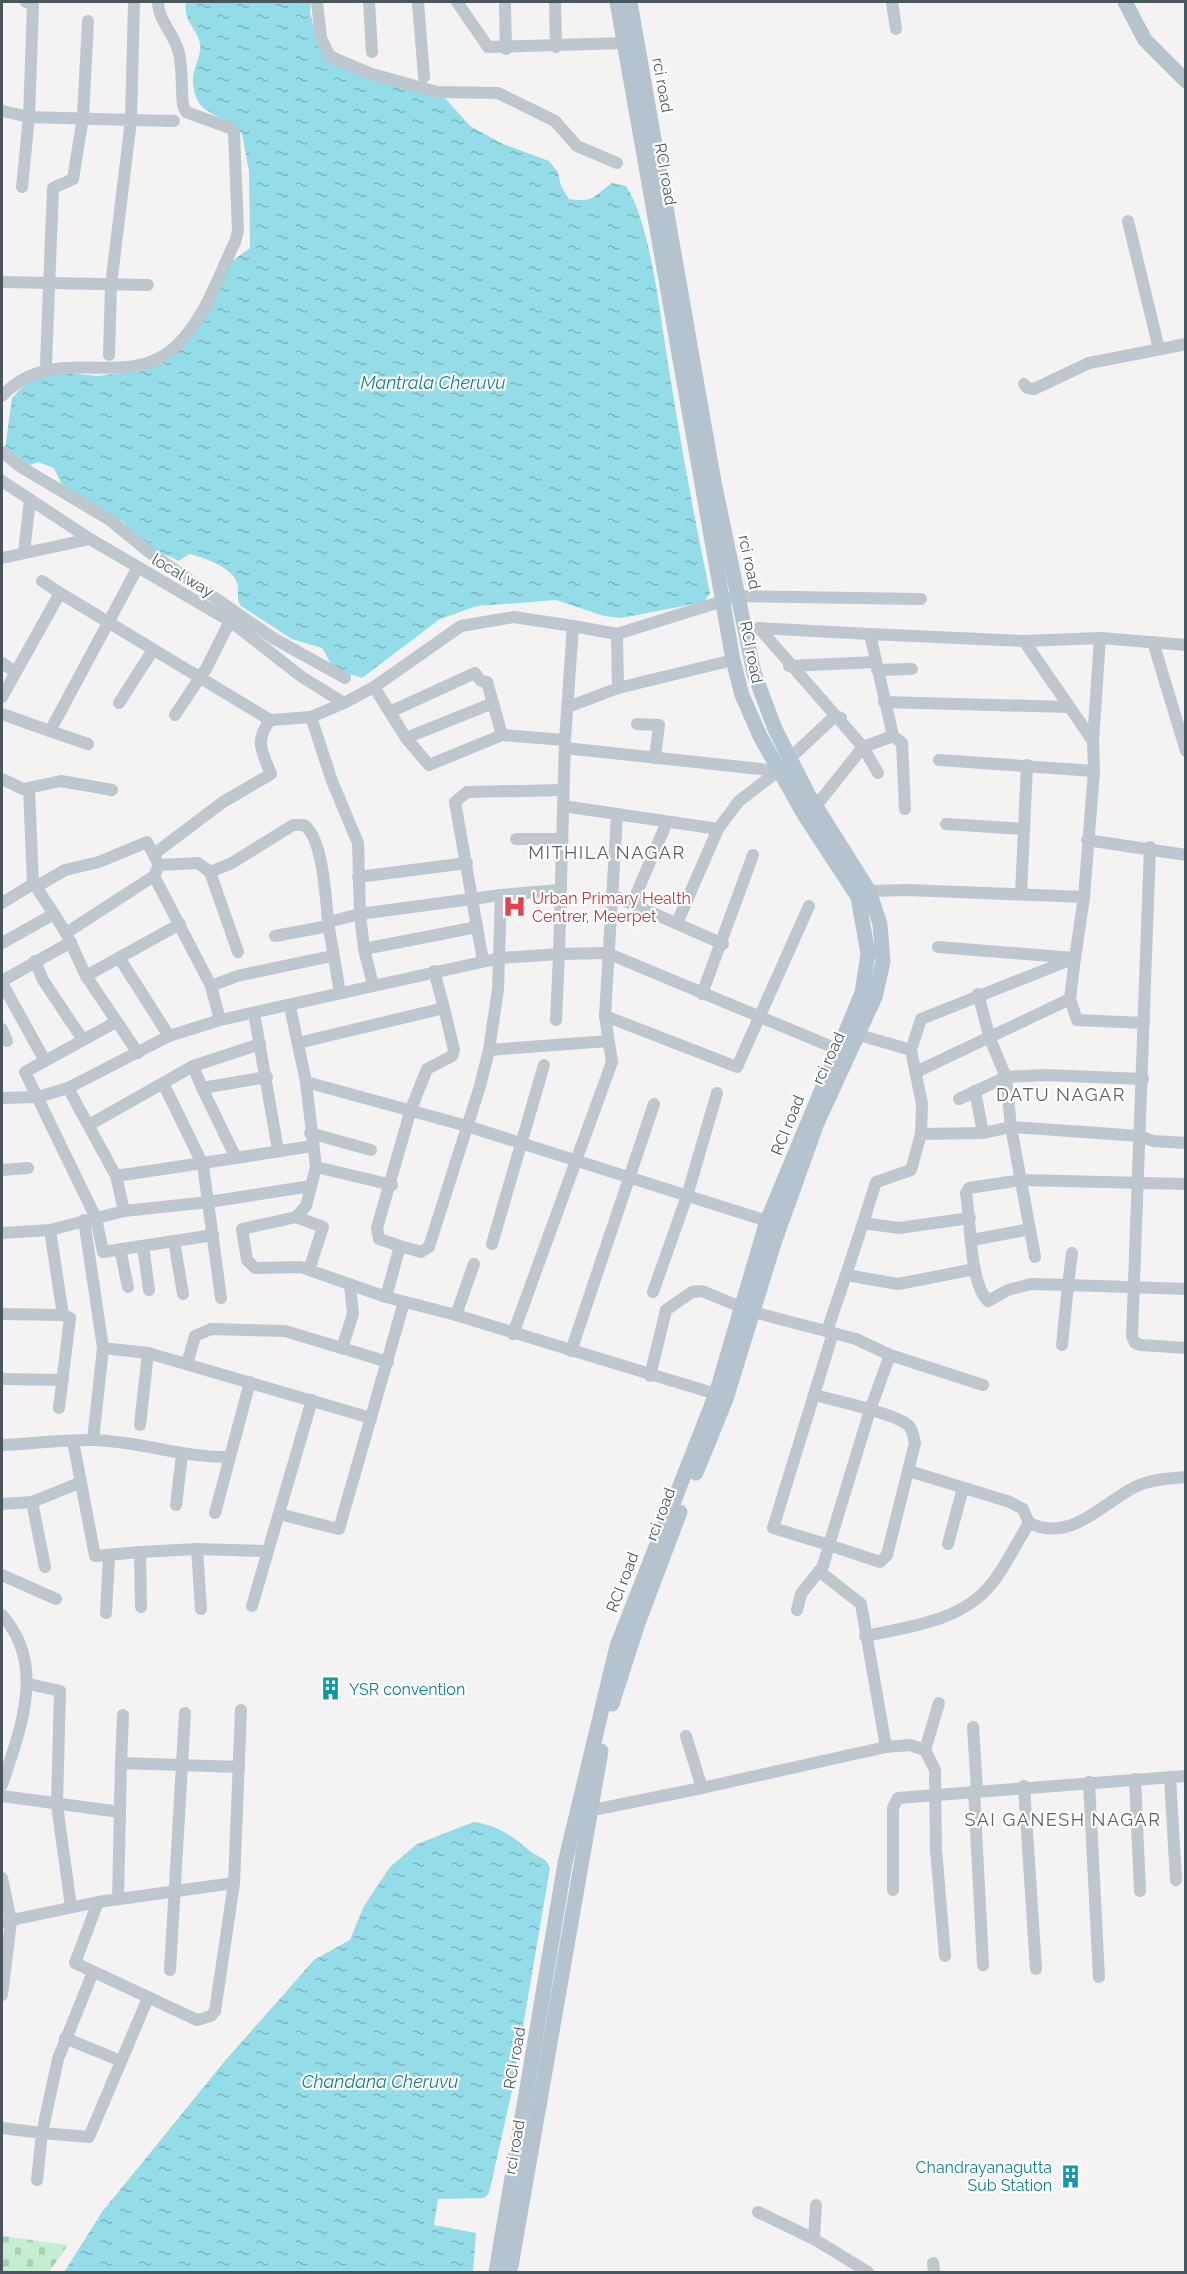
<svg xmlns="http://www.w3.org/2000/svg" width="1187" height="2274" font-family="Raleway,sans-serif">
	<defs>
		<pattern id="cemetery-stones" width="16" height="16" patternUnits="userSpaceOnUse" patternTransform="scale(1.5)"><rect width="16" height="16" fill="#c4edd1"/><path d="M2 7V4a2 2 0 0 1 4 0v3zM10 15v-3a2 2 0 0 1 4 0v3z" fill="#aacdb6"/></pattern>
		<pattern id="water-ripples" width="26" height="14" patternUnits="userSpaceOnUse" patternTransform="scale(1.5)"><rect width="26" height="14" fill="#94dce7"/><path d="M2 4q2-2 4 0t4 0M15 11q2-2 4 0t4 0" fill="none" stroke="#7bb5be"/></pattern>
	</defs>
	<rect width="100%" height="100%" fill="#f4f2f2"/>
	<!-- cemetery -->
	<polygon fill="url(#cemetery-stones)" points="2,2236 68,2245 49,2272 2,2272"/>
	<!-- water -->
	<g fill="url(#water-ripples)">
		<path d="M 186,2 L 311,2 L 310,12 L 318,43 L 330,60 L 444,97 L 470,126 L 503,144 L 549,161 L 558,172 L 561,186 L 569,199 C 595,203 593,196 612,183 L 626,186 C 650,221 661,319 668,363 C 680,440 694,517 710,593 L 704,602 L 621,618 L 604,616 L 556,600 L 477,606 L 440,619 L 362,678 C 355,674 351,676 344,674 C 331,671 329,658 322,648 L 292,639 L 241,606 C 235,598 240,592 237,583 C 232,567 205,558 190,554 L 178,561 C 170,555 163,555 155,551 C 141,543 132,531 122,521 L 110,518 L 62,485 L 54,468 L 38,462 L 28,466 L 5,449 L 12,398 L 26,383 L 44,376 L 68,373 L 98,376 L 121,373 L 175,351 L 228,264 L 250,248 L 249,171 L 242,134 C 222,110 194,119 193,80 C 193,67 202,56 200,44 C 197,27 183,23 186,2 Z"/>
		<path d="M 474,1822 C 497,1825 515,1837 531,1852 C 536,1856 543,1857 547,1862 L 550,1868 L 512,2091 L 489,2193 L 485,2198 L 438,2199 L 434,2225 L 476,2233 L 473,2272 L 64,2272 L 102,2212 L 224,2062 L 314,1960 L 350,1940 L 364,1906 L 390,1867 L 417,1844 Z"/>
	</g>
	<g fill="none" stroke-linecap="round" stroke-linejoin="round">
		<!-- minor -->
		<g stroke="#bec7cd" stroke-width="12">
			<polyline points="26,2 33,4 29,117 131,120 111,285 109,355"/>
			<polyline points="134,2 131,120 174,121"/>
			<polyline points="317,2 321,38 329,55 336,59 372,74 437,92 498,93 555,121 577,146 617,163"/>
			<polyline points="369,2 372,52"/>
			<polyline points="418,2 424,77"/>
			<polyline points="457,2 488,47 624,43"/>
			<polyline points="505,2 506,49"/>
			<polyline points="555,2 556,47"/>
			<polyline points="892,2 896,29"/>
			<polyline points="2,111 29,117 22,187"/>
			<polyline points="1128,221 1158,345 1161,349 1186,344"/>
			<polyline points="2,282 148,285"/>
			<polyline points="46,363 53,188 73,179 83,117 88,21"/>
			<polyline points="1024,384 1027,388 1034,389 1089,363 1161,349"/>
			<path d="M 2,396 C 57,339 125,394 176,346 C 205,319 218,276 235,242 L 238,231 L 234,132 L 230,128 L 186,112 L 183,105 C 181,89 183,70 179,53 C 175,35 158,20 158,2"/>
			<polyline points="2,452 21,467 110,520 149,552 273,638 345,678"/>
			<polyline points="2,481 90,539 230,621 302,677 344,703"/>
			<polyline points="24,553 30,499"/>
			<polyline points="2,558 90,539"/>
			<polyline points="42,581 60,593"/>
			<polyline points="759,628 863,747 878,773"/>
			<polyline points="759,628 870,634"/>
			<polyline points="617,634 618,688"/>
			<polyline points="1153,642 1186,751"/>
			<polyline points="2,663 14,671"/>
			<polyline points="789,666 875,662"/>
			<polyline points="877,670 912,669"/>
			<polyline points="374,687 406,738 429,765 502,735 565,740"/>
			<polyline points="2,697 60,593 270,720 311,717 344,703 374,687 461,626 514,617 573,626"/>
			<polyline points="884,702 1068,707"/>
			<polyline points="119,703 153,650"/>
			<polyline points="568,707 618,688 733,660"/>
			<polyline points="392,711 475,673 481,681 487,682 502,735"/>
			<polyline points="2,714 50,731 138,567"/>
			<polyline points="175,715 207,667 230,621"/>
			<polyline points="311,717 332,781 358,843 360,914 364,949 373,985"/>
			<polyline points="637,724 659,725 655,758"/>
			<polyline points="50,731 88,744"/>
			<polyline points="893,736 902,743 905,809"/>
			<polyline points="406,738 493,703"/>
			<polyline points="1093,741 1100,638"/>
			<polyline points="565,748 779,771"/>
			<polyline points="790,758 835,716 841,718"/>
			<polyline points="939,760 1094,771"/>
			<polyline points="2,779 23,789 61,781 112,790"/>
			<polyline points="29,790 33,884"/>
			<polyline points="563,806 718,829"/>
			<polyline points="816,806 863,747 893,736 870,634 1024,641 1100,638 1186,645"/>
			<polyline points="946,824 1024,829"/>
			<polyline points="516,839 561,839"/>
			<polyline points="1087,840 1186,855"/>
			<polyline points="1150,847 1132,1336 1135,1343 1141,1345 1186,1348"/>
			<path d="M 154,854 L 223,802 L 271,774 C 262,751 254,742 270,720"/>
			<polyline points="159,865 198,863 210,872"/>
			<polyline points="358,877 467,863"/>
			<polyline points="1021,894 1027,765"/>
			<polyline points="861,895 869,891 908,890 1084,897"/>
			<polyline points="614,896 723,944"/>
			<polyline points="2,903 33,884 36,887 65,870 99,862 147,842 159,865 154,876 211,986 220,1020"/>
			<polyline points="632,904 667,822"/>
			<polyline points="54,914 66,933 86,976 138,1053"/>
			<polyline points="677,923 718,829 739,801 777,772"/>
			<polyline points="66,933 154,876"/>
			<polyline points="275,936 329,926"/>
			<polyline points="2,943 54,914 36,887"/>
			<polyline points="938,947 1075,958 1070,999 1077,1020 1144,1023"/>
			<polyline points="364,949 477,927"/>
			<path d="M 238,952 L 210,872 L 232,863 L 293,825 L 304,825 C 323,838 326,899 328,922"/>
			<polyline points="120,959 169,1036"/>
			<polyline points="35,961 43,980 83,1040"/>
			<polyline points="483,961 455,802 467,792 563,790"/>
			<polyline points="86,976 180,924"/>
			<polyline points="2,981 71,942"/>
			<polyline points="2,983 45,1061"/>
			<polyline points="211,986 237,976 332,956"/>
			<polyline points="340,993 328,922 360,914 501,895"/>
			<polyline points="702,994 753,855"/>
			<polyline points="290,1007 306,1082 316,1167 306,1206 296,1217"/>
			<polyline points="254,1013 278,1150"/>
			<polyline points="605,1016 737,1067 809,906"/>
			<polyline points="556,1020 559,954 607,953 837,1049"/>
			<polyline points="116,1022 25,1072 96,1218 103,1252 213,1235"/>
			<polyline points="2,1029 7,1041"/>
			<polyline points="859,1035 911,1050"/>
			<polyline points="298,1043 444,1008 434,971"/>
			<polyline points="489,1050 608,1041"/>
			<polyline points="193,1066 202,1088"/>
			<polyline points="916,1072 1070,999"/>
			<polyline points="267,1077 202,1088 236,1158 312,1146"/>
			<polyline points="306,1082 467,1126 767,1221"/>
			<polyline points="163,1083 203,1165 221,1298"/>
			<polyline points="68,1088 116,1176 124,1211"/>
			<polyline points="975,1091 983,1133"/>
			<polyline points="2,1098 38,1097 68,1088 169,1036 220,1020 500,958 559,954 565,740 573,626 617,634 739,596 921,599"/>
			<polyline points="959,1099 1006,1077 990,1039 978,994"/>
			<polyline points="89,1125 193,1066 260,1044"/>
			<polyline points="310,1133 371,1150"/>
			<polyline points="921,1134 983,1133 1011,1127 1140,1136 1153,1141 1186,1143"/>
			<polyline points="316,1167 392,1185"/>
			<polyline points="2,1170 28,1168"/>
			<polyline points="116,1176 236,1158"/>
			<polyline points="84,1220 103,1348 93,1440"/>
			<polyline points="863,1223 876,1182 911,1170 921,1134 922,1104 911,1050 921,1019 1075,958 1084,897 1094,771 1093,741 1024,641"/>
			<polyline points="50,1230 63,1315 70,1318 59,1408"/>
			<polyline points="2,1233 50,1230 124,1211 209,1202 311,1186"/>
			<polyline points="972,1240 1030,1229"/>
			<polyline points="174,1241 183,1294"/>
			<polyline points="492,1244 544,1065"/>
			<polyline points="143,1246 149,1290"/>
			<polyline points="400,1246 421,1252 429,1247 480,1086 489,1050 498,989 501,895 559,890"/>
			<polyline points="120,1249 128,1287"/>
			<path d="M 1072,1253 L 1068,1285 L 1031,1284 L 1008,1290 L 988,1301 C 969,1282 971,1221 966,1193 L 969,1188 L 1021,1180 L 1186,1184"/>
			<polyline points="1035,1257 1011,1127 1006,1077 1044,1075 1143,1079"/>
			<polyline points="309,1270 323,1227 296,1217 242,1229 247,1260 255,1268 301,1267 309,1270 386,1297 456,1315 716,1394"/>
			<polyline points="846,1275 863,1223 899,1228 970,1218"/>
			<polyline points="653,1292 687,1196 717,1093"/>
			<polyline points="386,1297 400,1246 379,1239 377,1228 411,1109 427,1069 452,1056 454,1050 444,1008"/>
			<polyline points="2,1314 63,1315"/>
			<polyline points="456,1315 474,1264"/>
			<polyline points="827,1331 846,1275 898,1284 975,1269"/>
			<polyline points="513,1334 612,1062 605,1016 617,815"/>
			<polyline points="1062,1345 1068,1285 1186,1289"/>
			<polyline points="103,1348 148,1353 371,1418"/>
			<polyline points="342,1348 353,1314 350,1285"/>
			<polyline points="571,1351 654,1104"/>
			<polyline points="890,1355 983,1385"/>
			<polyline points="187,1364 195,1336 211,1329 285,1331 388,1362"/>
			<path d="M 650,1376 L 666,1310 L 692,1292 L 702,1291 L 753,1312 L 856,1339 L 890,1355 L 870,1410 L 829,1545 L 880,1562 L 887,1555 L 915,1443 C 914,1437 913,1431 909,1426 C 898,1414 833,1400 814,1395"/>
			<polyline points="2,1379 63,1380"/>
			<polyline points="140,1425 148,1353"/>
			<polyline points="73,1441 95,1556 140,1552"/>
			<path d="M 2,1445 C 32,1444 63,1439 93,1440 C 140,1441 183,1458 230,1457"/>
			<polyline points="32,1502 45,1567"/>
			<polyline points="2,1504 32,1502 79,1483"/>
			<polyline points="176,1505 182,1455"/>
			<polyline points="215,1513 250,1382"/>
			<polyline points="279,1514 339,1529 404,1302"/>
			<path d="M 1029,1523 C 1071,1543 1101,1504 1135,1487 C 1148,1480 1170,1478 1186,1477"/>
			<polyline points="948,1544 963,1488"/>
			<polyline points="197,1549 201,1609"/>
			<polyline points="819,1571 861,1604 886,1747"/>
			<polyline points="2,1575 56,1599"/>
			<polyline points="252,1606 312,1400"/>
			<polyline points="141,1607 140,1552 197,1549 266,1551"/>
			<polyline points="797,1610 801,1594 823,1566 829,1545 773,1528 833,1333"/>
			<polyline points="106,1613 109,1555"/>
			<path d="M 2,1615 C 47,1665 20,1730 2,1785"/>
			<path d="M 865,1636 C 909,1627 964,1621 993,1582 C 1007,1564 1017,1542 1029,1523 L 1023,1509 L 1010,1502 L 909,1471"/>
			<polyline points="29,1684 60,1691 57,1805 71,1907"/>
			<polyline points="973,1727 977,1790"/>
			<polyline points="925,1750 939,1703"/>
			<polyline points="121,1763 123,1715"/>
			<polyline points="1170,1777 1176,1880"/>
			<polyline points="1135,1779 1140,1891"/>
			<polyline points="1089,1782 1099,1977"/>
			<polyline points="1024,1786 1036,1969"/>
			<polyline points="702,1788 886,1747 910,1745 925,1750 935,1770 936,1849 945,1956"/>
			<polyline points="974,1790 983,1965"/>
			<polyline points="2,1796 120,1812"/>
			<polyline points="583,1812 702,1788 686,1736"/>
			<polyline points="2,1878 11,1921 2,1995"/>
			<polyline points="893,1890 893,1808 898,1798 1186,1776"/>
			<polyline points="118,1899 121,1763 239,1767"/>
			<polyline points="98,1902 75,1963 197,2020 211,2016 215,2011 234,1883"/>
			<polyline points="2,1922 98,1902 234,1883 241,1710"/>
			<polyline points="170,1970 185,1713"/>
			<polyline points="93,1972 58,2059 42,2133 89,2137 148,1998"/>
			<polyline points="65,2038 121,2061"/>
			<polyline points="2,2128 42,2133 37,2180"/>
			<polyline points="758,2212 814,2239 868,2272"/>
			<polyline points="814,2239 816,2205"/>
			<polyline points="933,2263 934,2272"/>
		</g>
		<!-- major -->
		<g stroke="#b4c3ce" stroke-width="15">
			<polyline points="630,2 714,482 754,673 775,729 808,794 869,891 880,924 883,962 875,997 817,1123 774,1243 726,1399 696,1473"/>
			<polyline points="1125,2 1145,40 1186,81"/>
			<polyline points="612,1704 638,1623 680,1512"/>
			<polyline points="496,2272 565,1863 617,1646 716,1394 767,1221 862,993 868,954 858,897 805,816 760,736 742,695 733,660 617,2"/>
			<polyline points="510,2272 601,1751"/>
		</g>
	</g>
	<!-- icons -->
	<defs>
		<symbol id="hospital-bare" viewBox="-9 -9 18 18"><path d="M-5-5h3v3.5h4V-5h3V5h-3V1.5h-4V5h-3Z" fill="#e0444e" stroke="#fff" stroke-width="2.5" paint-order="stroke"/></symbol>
		<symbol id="building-bare" viewBox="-9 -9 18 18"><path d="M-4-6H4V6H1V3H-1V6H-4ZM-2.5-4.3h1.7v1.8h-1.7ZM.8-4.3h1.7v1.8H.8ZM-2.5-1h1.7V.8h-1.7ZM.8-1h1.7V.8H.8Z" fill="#0f9aa8" stroke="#fff" stroke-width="2.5" paint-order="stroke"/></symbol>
	</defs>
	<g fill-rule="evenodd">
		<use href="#hospital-bare" x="498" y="890" width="33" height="33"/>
		<use href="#building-bare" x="314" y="1672" width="33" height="33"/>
		<use href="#building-bare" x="1054" y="2160" width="33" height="33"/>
	</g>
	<g text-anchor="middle" stroke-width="4.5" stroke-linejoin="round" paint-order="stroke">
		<!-- street labels -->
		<g font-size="16" fill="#4a565e" stroke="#fff">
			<text transform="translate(663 85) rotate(80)" y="6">rci road</text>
			<text transform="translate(666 174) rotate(80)" y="6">RCI road</text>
			<text transform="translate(750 562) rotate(78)" y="6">rci road</text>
			<text transform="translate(183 575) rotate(31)" y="6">local way</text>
			<text transform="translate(752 652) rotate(79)" y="6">RCI road</text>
			<text transform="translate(828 1058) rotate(-65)" y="6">rci road</text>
			<text transform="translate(787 1125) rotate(-68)" y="6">RCI road</text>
			<text transform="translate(660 1514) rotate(-69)" y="6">rci road</text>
			<text transform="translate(622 1582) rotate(-69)" y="6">RCI road</text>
			<text transform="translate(514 2058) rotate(-80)" y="6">RCI road</text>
			<text transform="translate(514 2147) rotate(-80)" y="6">rci road</text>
		</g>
		<!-- health labels -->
		<g font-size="16" fill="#be3a42" stroke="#fff" text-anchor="start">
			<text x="532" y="904">Urban Primary Health<tspan x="532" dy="18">Centrer, Meerpet</tspan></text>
		</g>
		<!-- culture labels -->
		<g font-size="16" fill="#0d838f" stroke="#fff" text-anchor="start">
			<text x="349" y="1695">YSR convention</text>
			<text x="1052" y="2173" text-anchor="end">Chandrayanagutta<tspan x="1052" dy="18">Sub Station</tspan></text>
		</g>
		<!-- water labels -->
		<g font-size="18" font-style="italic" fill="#157e8f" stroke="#fff">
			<text x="433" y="389">Mantrala Cheruvu</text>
			<text x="380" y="2088">Chandana Cheruvu</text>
		</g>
		<!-- neighbourhood labels -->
		<g font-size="18" letter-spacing="1.5" fill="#5e6266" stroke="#fff">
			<text x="607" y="859">MITHILA NAGAR</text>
			<text x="1061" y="1101">DATU NAGAR</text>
			<text x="1063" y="1826">SAI GANESH NAGAR</text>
		</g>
	</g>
	<!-- border -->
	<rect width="1187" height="2274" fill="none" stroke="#4a565e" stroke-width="6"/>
</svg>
